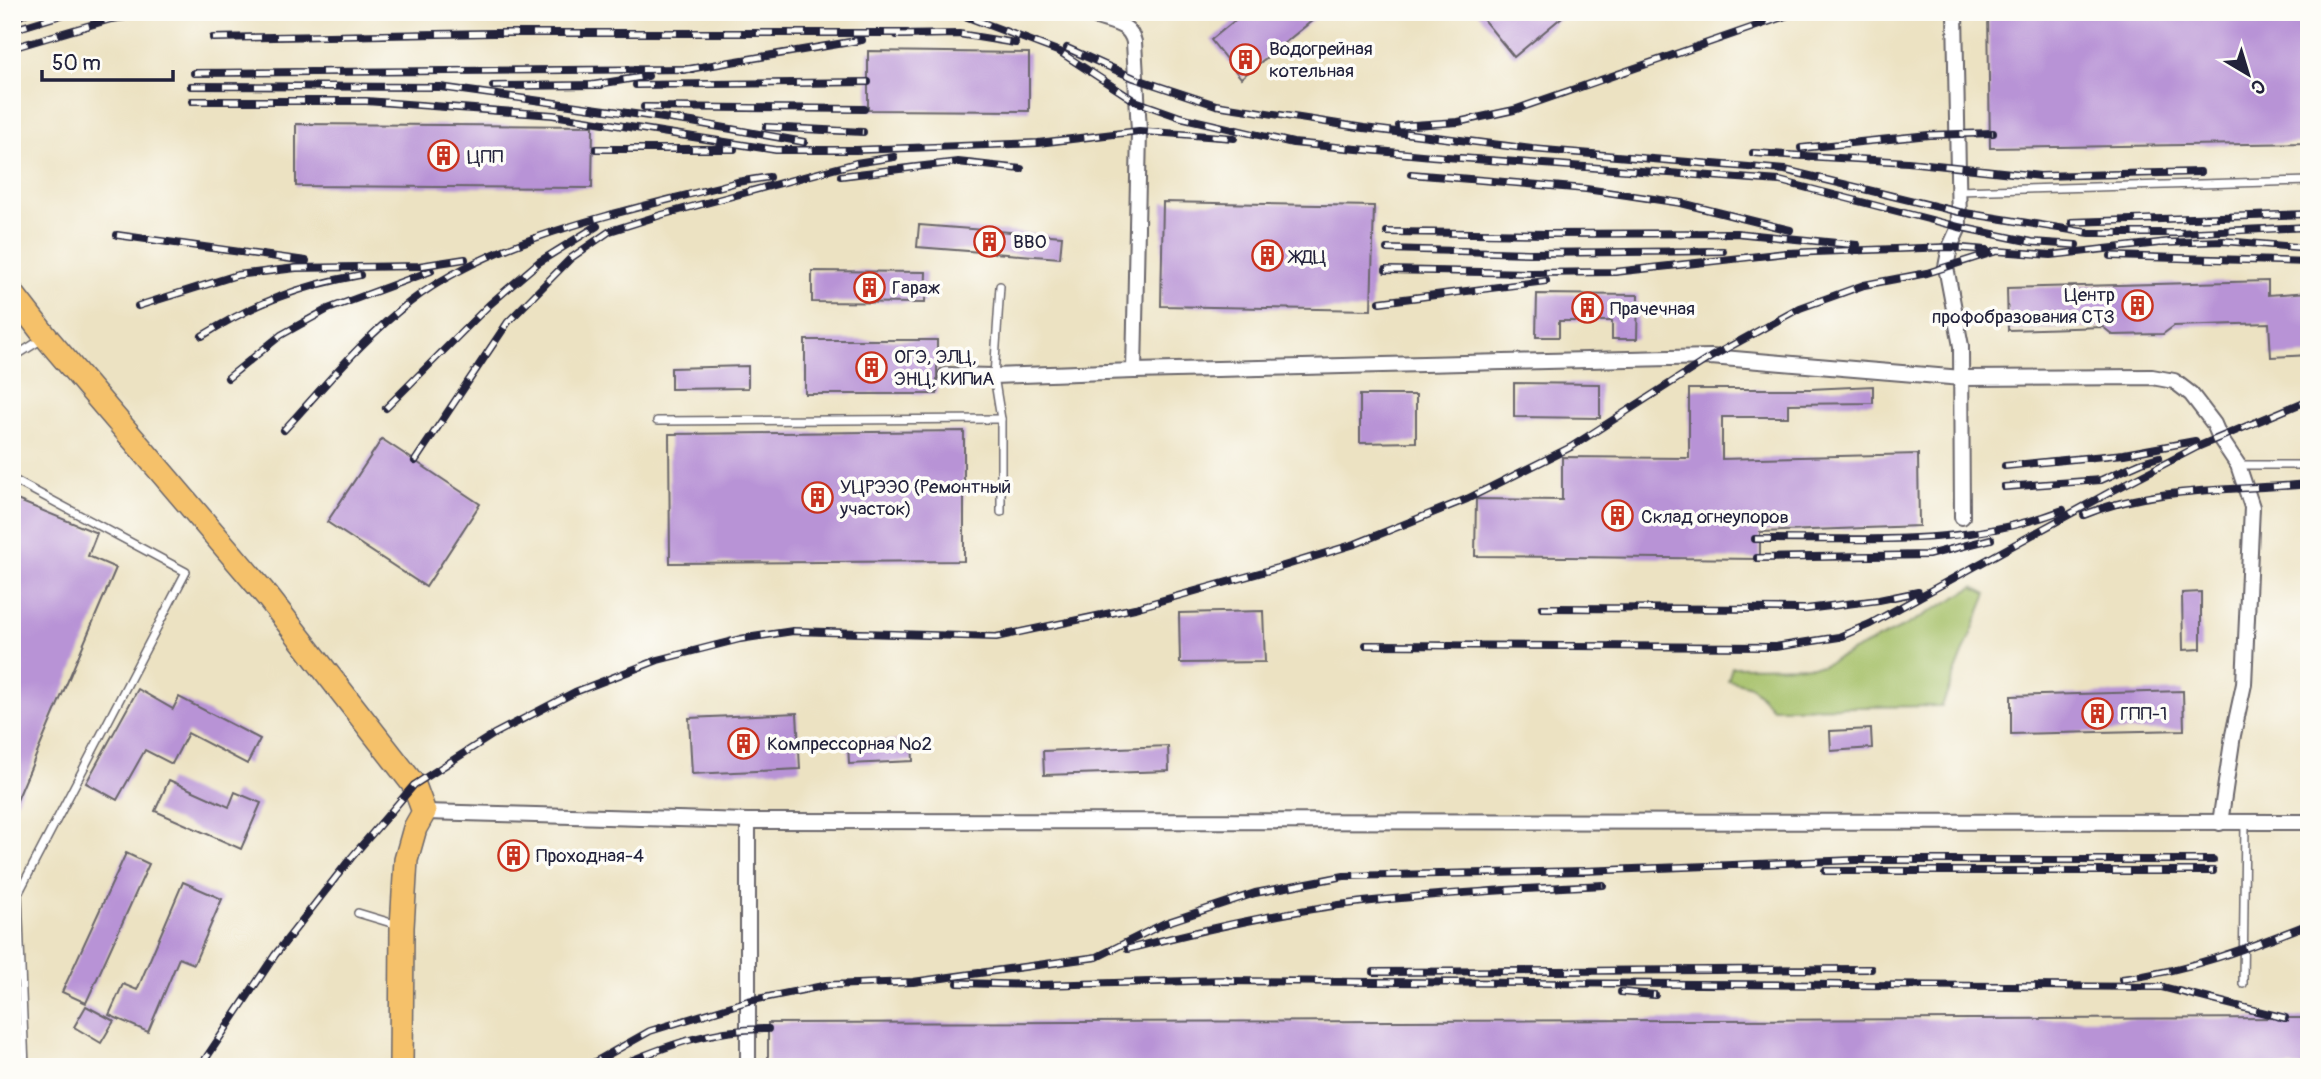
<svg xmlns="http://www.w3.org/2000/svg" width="2321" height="1079" font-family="Pangolin,sans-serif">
	<rect width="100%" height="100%" fill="#fdfcf7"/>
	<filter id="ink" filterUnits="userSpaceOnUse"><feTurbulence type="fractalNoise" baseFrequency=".0143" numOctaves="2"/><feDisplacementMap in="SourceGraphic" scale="14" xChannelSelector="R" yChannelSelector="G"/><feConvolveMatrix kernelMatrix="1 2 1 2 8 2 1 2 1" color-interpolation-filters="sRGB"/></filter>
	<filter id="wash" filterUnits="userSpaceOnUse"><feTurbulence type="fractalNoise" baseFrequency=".00686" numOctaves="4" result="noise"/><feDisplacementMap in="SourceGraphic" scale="28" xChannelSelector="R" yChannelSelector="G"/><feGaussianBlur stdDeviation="1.57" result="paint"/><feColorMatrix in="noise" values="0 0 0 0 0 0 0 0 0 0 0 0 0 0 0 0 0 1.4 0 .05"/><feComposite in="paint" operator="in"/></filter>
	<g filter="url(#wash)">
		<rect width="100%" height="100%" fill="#ece2c2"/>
		<!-- green -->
		<polygon fill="#a5c067" stroke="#647151" stroke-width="2" points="1974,587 1987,594 1942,706 1772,708 1751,686 1728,680 1732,667 1822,666 1905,626"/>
		<g id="blocks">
			<!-- building -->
			<g fill="#b893d6">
				<polygon points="1245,12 1323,12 1241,78 1211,40"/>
				<polygon points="1477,12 1568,12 1514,57"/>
				<polygon points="1988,12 2309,12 2309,143 1990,148"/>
				<polygon points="868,51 1029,53 1029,111 868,110"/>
				<polygon points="296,124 593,126 592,188 296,186"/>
				<polygon points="1163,202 1374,206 1371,310 1161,306"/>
				<polygon points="919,225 1062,236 1060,258 917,247"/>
				<polygon points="812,271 926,272 925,303 812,302"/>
				<polygon points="2268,281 2268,295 2309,292 2309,355 2271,357 2269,323 2174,326 2163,334 2113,335 2103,327 2008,330 2007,288"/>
				<polygon points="1537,294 1638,295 1637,339 1612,339 1612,321 1559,321 1559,337 1536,337"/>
				<rect x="805" y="340" width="132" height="54"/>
				<polygon points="748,366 748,388 671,389 671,368"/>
				<polygon points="1514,383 1600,384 1600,418 1514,417"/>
				<polygon points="1873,386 1873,403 1788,404 1788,417 1722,417 1722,459 1918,454 1919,526 1760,532 1760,559 1475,556 1476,499 1562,500 1562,457 1689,458 1689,389 1810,389"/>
				<polygon points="1360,395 1416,395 1416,442 1360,443"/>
				<polygon points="964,431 964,561 670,563 669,434"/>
				<polygon points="382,439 480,504 426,587 327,522"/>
				<polygon points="12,498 97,533 88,556 116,568 12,812"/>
				<polygon points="2201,592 2201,649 2183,650 2182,593"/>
				<polygon points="1263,611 1265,662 1180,663 1179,613"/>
				<polygon points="138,689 173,709 179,697 260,739 247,764 188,733 172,764 145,750 117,800 86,783"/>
				<polygon points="2183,691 2184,730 2011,734 2011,696"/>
				<polygon points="797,713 800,769 692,774 689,718"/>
				<polygon points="1871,729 1872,748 1831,751 1830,731"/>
				<polygon points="912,740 913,761 849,764 848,742"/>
				<polygon points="1168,746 1169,771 1044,775 1043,751"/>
				<polygon points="169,780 229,807 235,792 261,803 241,849 155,811"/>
				<rect x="505" y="845" width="17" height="21"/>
				<polygon points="126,853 149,864 86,1003 62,992"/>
				<polygon points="183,882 222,899 194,964 179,958 148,1032 109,1015 123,984 137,990"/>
				<polygon points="86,1006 114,1021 101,1043 74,1027"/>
				<polygon points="2309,1018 2309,1067 768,1067 768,1023"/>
			</g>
		</g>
	</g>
	<g filter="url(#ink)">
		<use href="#blocks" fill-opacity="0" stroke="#69656a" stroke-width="2"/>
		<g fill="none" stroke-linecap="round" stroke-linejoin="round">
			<defs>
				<g id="service">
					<polyline points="1958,191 2309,181"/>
					<polyline points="1000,286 994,376 1001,419 1001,512"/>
					<polyline points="12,358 44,338"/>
					<polyline points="657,421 1001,419"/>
					<polyline points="2238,465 2309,465"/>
					<polyline points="12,479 186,572 18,894 25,1067"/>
					<polyline points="358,913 398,925"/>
					<polyline points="2243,984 2245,823"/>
				</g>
				<g id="minor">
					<polyline points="1955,12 1959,227 1950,247 1946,267 1961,346 1962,517"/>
					<polyline points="1134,371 1711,357 1962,378 2152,377 2174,381 2191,394 2214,424 2220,438 2238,465 2252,507 2244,684 2233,735 2220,823"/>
					<path d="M 946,375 L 994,376 L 1134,371 L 1139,131 L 1134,42 C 1129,19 1103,23 1086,12"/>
					<polyline points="424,812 748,821 2309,822"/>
					<polyline points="748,1067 748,821"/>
				</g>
				<polyline id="primary" points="12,293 46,337 267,596 414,785 424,812 415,828 406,860 402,927 401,1067"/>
			</defs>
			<!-- service casing -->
			<use href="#service" stroke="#69656a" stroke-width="10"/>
			<!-- minor casing -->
			<use href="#minor" stroke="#69656a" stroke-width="18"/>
			<!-- primary casing -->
			<use href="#primary" stroke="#69656a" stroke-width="26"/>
			<!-- service -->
			<use href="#service" stroke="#fff" stroke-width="7"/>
			<!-- minor -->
			<use href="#minor" stroke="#fff" stroke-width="14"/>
			<!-- primary -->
			<use href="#primary" stroke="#f5c16b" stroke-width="23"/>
			<defs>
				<g id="rail">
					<polyline points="943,12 965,16 1060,52 1135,101 1180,117 1293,143 1432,156 1780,181 1959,227 2032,242 2076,245"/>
					<polyline points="12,20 28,12"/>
					<polyline points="12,30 71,12"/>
					<polyline points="897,35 959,34 1015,43"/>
					<polyline points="213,38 493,33 907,33"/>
					<polyline points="12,48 111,19 162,12"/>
					<polyline points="1067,48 1134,78 1216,105 1364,128 1532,149 1785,170 1959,212 2090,233 2178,233 2309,227"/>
					<polyline points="683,70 862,40"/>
					<polyline points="194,73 692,69"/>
					<polyline points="592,85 648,76"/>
					<polyline points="636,85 868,82"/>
					<polyline points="191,86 440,87 692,122 804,142"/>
					<polyline points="493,86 601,85"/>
					<polyline points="192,101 366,101 553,115 776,150 856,150 1038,143 1139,131 1234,138"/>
					<polyline points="644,107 864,109"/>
					<polyline points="1399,126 1458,122 1514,110 1797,12"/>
					<polyline points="766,127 863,132"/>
					<polyline points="1801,148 1929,135 1993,133"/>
					<polyline points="596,149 734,149"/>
					<polyline points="1753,153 1908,162 2040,176 2200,172"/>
					<polyline points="1411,174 1586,189 1681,203 1790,230"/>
					<polyline points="841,176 958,162 1021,169"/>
					<polyline points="2072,222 2309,214"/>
					<polyline points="1387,232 1547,234 1736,233 1857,245"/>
					<polyline points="117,235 306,261"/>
					<polyline points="2160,243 2224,241 2309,248"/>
					<polyline points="1387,249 1529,253 1723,251"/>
					<polyline points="2111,256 2309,262"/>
					<polyline points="1386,270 1530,273 1615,272 1786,253 1950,247 1986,250"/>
					<polyline points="1380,302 1546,281"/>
					<polyline points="138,306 237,275 296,268 419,266 465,259"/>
					<path d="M 202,336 C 255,303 299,286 360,275"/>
					<polyline points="228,378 281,335 328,309 431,271"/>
					<polyline points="386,408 489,305 539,262 597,226"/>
					<path d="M 284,430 C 324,387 363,338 410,302 C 499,234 631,211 737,182 L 769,177"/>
					<polyline points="415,461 508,322 571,258 610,231 661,215 856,163 894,157"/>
					<polyline points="2005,466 2124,454 2195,441"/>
					<polyline points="2004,487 2101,480 2142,462 2159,457"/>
					<path d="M 2084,515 C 2154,486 2235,491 2309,484"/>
					<path d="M 1755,539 C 1858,538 1965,548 2063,510"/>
					<polyline points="1757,558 1928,555 1991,539"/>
					<polyline points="1542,608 1806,609 1879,600 1918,592"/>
					<polyline points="1366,645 1775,647 1839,637 1870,624 2112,491 2197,447 2309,400"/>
					<polyline points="1825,871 2213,871"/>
					<path d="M 1128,949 C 1205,929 1284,911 1363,902 C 1443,893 1523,889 1603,885"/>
					<polyline points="1374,972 1871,969"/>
					<path d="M 2122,979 C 2188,971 2248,948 2309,924"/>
					<polyline points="1219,981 2162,987 2285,1018"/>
					<polyline points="958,983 1039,985 1227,980"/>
					<polyline points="1621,992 1655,995"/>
					<polyline points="200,1067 275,955 351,858 414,785 494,734 575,692 658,660 740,639 793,631 996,637 1135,608 1277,568 1355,544 1467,499 1571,447 1711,357 1800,308 1864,285 1927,273 1997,251 2051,255 2168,242"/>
					<polyline points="586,1067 650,1031 748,1001 828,985 913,982 1097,957 1165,923 1255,893 1344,876 1584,871 1856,860 2213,860"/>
					<path d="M 616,1067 C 665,1046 714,1028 768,1029"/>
				</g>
			</defs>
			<!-- rail casing -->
			<use href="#rail" stroke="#22223b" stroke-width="8"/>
			<!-- rail -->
			<use href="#rail" stroke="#fdfcf7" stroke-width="5" stroke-dasharray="16" stroke-linecap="butt"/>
		</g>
	</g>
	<!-- icons -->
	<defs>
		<symbol id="building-ring" viewBox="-11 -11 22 22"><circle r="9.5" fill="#fdfcf7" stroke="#c8321e" stroke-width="1.5"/><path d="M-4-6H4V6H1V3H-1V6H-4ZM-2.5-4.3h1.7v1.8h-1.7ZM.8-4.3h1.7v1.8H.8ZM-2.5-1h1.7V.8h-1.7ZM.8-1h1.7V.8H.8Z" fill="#c8321e"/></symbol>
	</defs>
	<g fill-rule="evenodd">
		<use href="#building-ring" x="1228" y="42" width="35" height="35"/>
		<use href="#building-ring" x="426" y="138" width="35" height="35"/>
		<use href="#building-ring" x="972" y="224" width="35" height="35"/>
		<use href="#building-ring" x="1250" y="238" width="35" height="35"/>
		<use href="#building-ring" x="852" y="270" width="35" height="35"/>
		<use href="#building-ring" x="2120" y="288" width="35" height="35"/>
		<use href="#building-ring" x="1570" y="290" width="35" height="35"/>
		<use href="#building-ring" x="854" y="350" width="35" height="35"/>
		<use href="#building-ring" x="800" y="480" width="35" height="35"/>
		<use href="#building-ring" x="1600" y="498" width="35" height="35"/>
		<use href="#building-ring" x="2080" y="696" width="35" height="35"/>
		<use href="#building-ring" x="726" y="726" width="35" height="35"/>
		<use href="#building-ring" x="496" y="838" width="35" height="35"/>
	</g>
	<g text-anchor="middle" stroke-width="7" stroke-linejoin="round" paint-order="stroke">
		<!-- poi labels -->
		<g font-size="19" fill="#22223b" stroke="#fdfcf7" text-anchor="start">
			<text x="1269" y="55">Водогрейная<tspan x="1269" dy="22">котельная</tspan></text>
			<text x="467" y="163">ЦПП</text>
			<text x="1013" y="248">ВВО</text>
			<text x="1290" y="263">ЖДЦ</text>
			<text x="892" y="294">Гараж</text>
			<text x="2115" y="301" text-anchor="end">Центр<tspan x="2115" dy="22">профобразования СТЗ</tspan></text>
			<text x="1610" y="315">Прачечная</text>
			<text x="894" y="363">ОГЭ, ЭЛЦ,<tspan x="894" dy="22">ЭНЦ, КИПиА</tspan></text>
			<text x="840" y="493">УЦРЭЭО (Ремонтный<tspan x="840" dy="22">участок)</tspan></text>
			<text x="1641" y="523">Склад огнеупоров</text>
			<text x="2120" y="720">ГПП-1</text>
			<text x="767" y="750">Компрессорная №2</text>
			<text x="536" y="862">Проходная-4</text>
		</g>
	</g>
	<!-- margin -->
	<rect width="2321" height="1079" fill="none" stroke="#fdfcf7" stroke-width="42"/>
	<!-- north arrow -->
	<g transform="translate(2248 74) rotate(142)" stroke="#fdfcf7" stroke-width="5" paint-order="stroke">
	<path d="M0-5L12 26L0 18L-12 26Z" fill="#22223b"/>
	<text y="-10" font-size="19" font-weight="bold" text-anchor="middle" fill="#22223b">С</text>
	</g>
	<!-- scale -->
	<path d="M42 70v10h131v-10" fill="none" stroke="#22223b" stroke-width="3.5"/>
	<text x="52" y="70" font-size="21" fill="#22223b" stroke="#fdfcf7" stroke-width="5" paint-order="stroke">50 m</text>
</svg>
